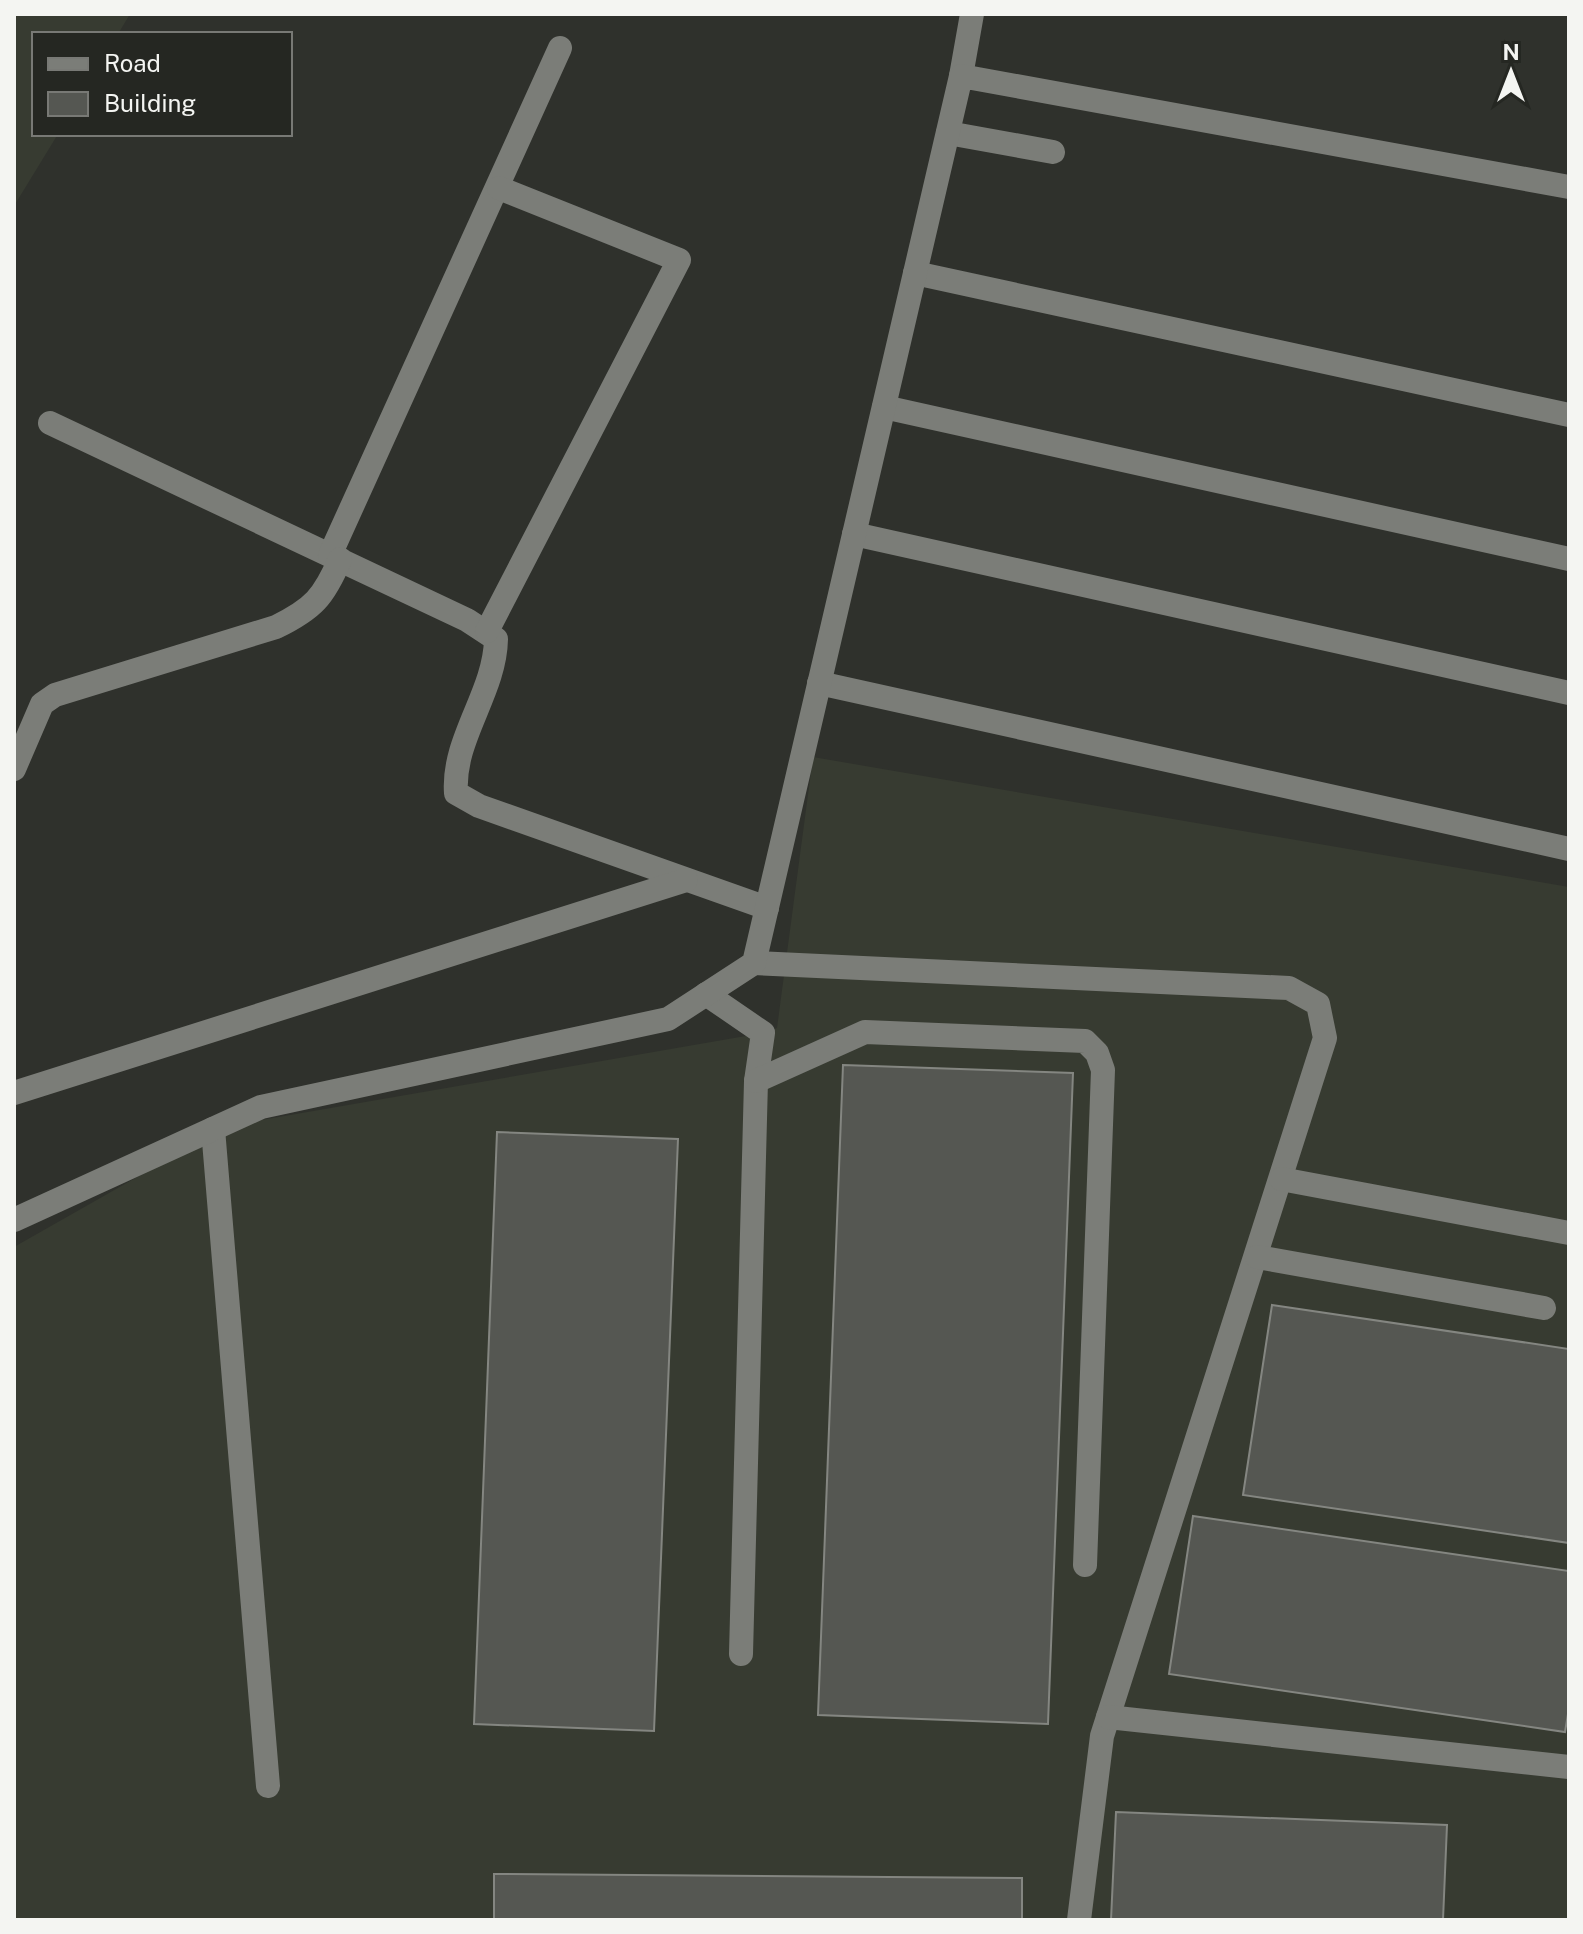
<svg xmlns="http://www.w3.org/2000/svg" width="1583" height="1934" font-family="'Public Sans',sans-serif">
	<rect width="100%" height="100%" fill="#2f312c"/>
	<!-- built -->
	<g fill="#373b31">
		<polygon points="14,14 130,14 118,34 34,34 34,134 58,134 14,206"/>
		<polygon points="813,757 1569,887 1569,1920 14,1920 14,1247 227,1126 763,1033 777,1028"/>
	</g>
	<!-- building -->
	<g fill="#555752" stroke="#848681" stroke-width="2">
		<polygon points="843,1065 1073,1073 1048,1724 818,1715"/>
		<polygon points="497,1132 678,1139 654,1731 474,1724"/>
		<polygon points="1272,1305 1569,1349 1569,1543 1243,1495"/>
		<polygon points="1193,1516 1569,1571 1569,1708 1565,1732 1169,1674"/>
		<polygon points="1116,1812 1447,1825 1443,1920 1111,1920"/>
		<polygon points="494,1874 1022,1878 1022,1920 494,1920"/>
	</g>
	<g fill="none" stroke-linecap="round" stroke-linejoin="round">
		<!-- minor -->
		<g stroke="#7b7d78" stroke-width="24">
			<polyline points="961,76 972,14"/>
			<polyline points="948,133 1053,152"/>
			<polyline points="915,273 1569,415"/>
			<polyline points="884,407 1569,559"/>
			<path d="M 50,423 L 467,620 L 496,639 C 495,693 452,739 456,793 L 479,806 L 767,908"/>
			<polyline points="854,534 1569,693"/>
			<polyline points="330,555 560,48"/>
			<polyline points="487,631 679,260 499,188"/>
			<polyline points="819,683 1569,849"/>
			<path d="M 14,769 L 42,704 L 55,695 L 276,627 C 313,609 324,597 340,559"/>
			<polyline points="754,963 1289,988 1318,1004 1325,1038 1102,1736 1079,1920"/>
			<polyline points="706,994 763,1033 756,1081 741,1654"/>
			<polyline points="756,1081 865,1032 1085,1041 1097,1053 1103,1070 1085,1565"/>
			<polyline points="14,1093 686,880"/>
			<polyline points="213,1129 268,1786"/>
			<polyline points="1281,1179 1569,1233"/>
			<polyline points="14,1220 261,1107 668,1019 754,963 961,76 1569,187"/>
			<polyline points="1257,1257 1544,1308"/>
			<polyline points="1108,1717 1569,1767"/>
		</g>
	</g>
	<!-- border -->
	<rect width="1583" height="1934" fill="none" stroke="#f4f5f2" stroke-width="32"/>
	<!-- legend -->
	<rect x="32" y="32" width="260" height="104" fill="#252722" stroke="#787975" stroke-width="2"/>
	<rect x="48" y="58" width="40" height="12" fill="#7b7d78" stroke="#787975" stroke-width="2"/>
	<text x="104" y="72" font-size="24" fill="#f4f5f2">Road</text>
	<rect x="48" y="92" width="40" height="24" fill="#555752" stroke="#787975" stroke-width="2"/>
	<text x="104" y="112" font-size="24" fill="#f4f5f2">Building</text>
	<!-- north arrow -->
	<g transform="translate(1511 72)" stroke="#252722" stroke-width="6" paint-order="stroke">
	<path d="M0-6L14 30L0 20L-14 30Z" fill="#f4f5f2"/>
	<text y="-12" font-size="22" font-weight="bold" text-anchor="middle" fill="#f4f5f2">N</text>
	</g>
</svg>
